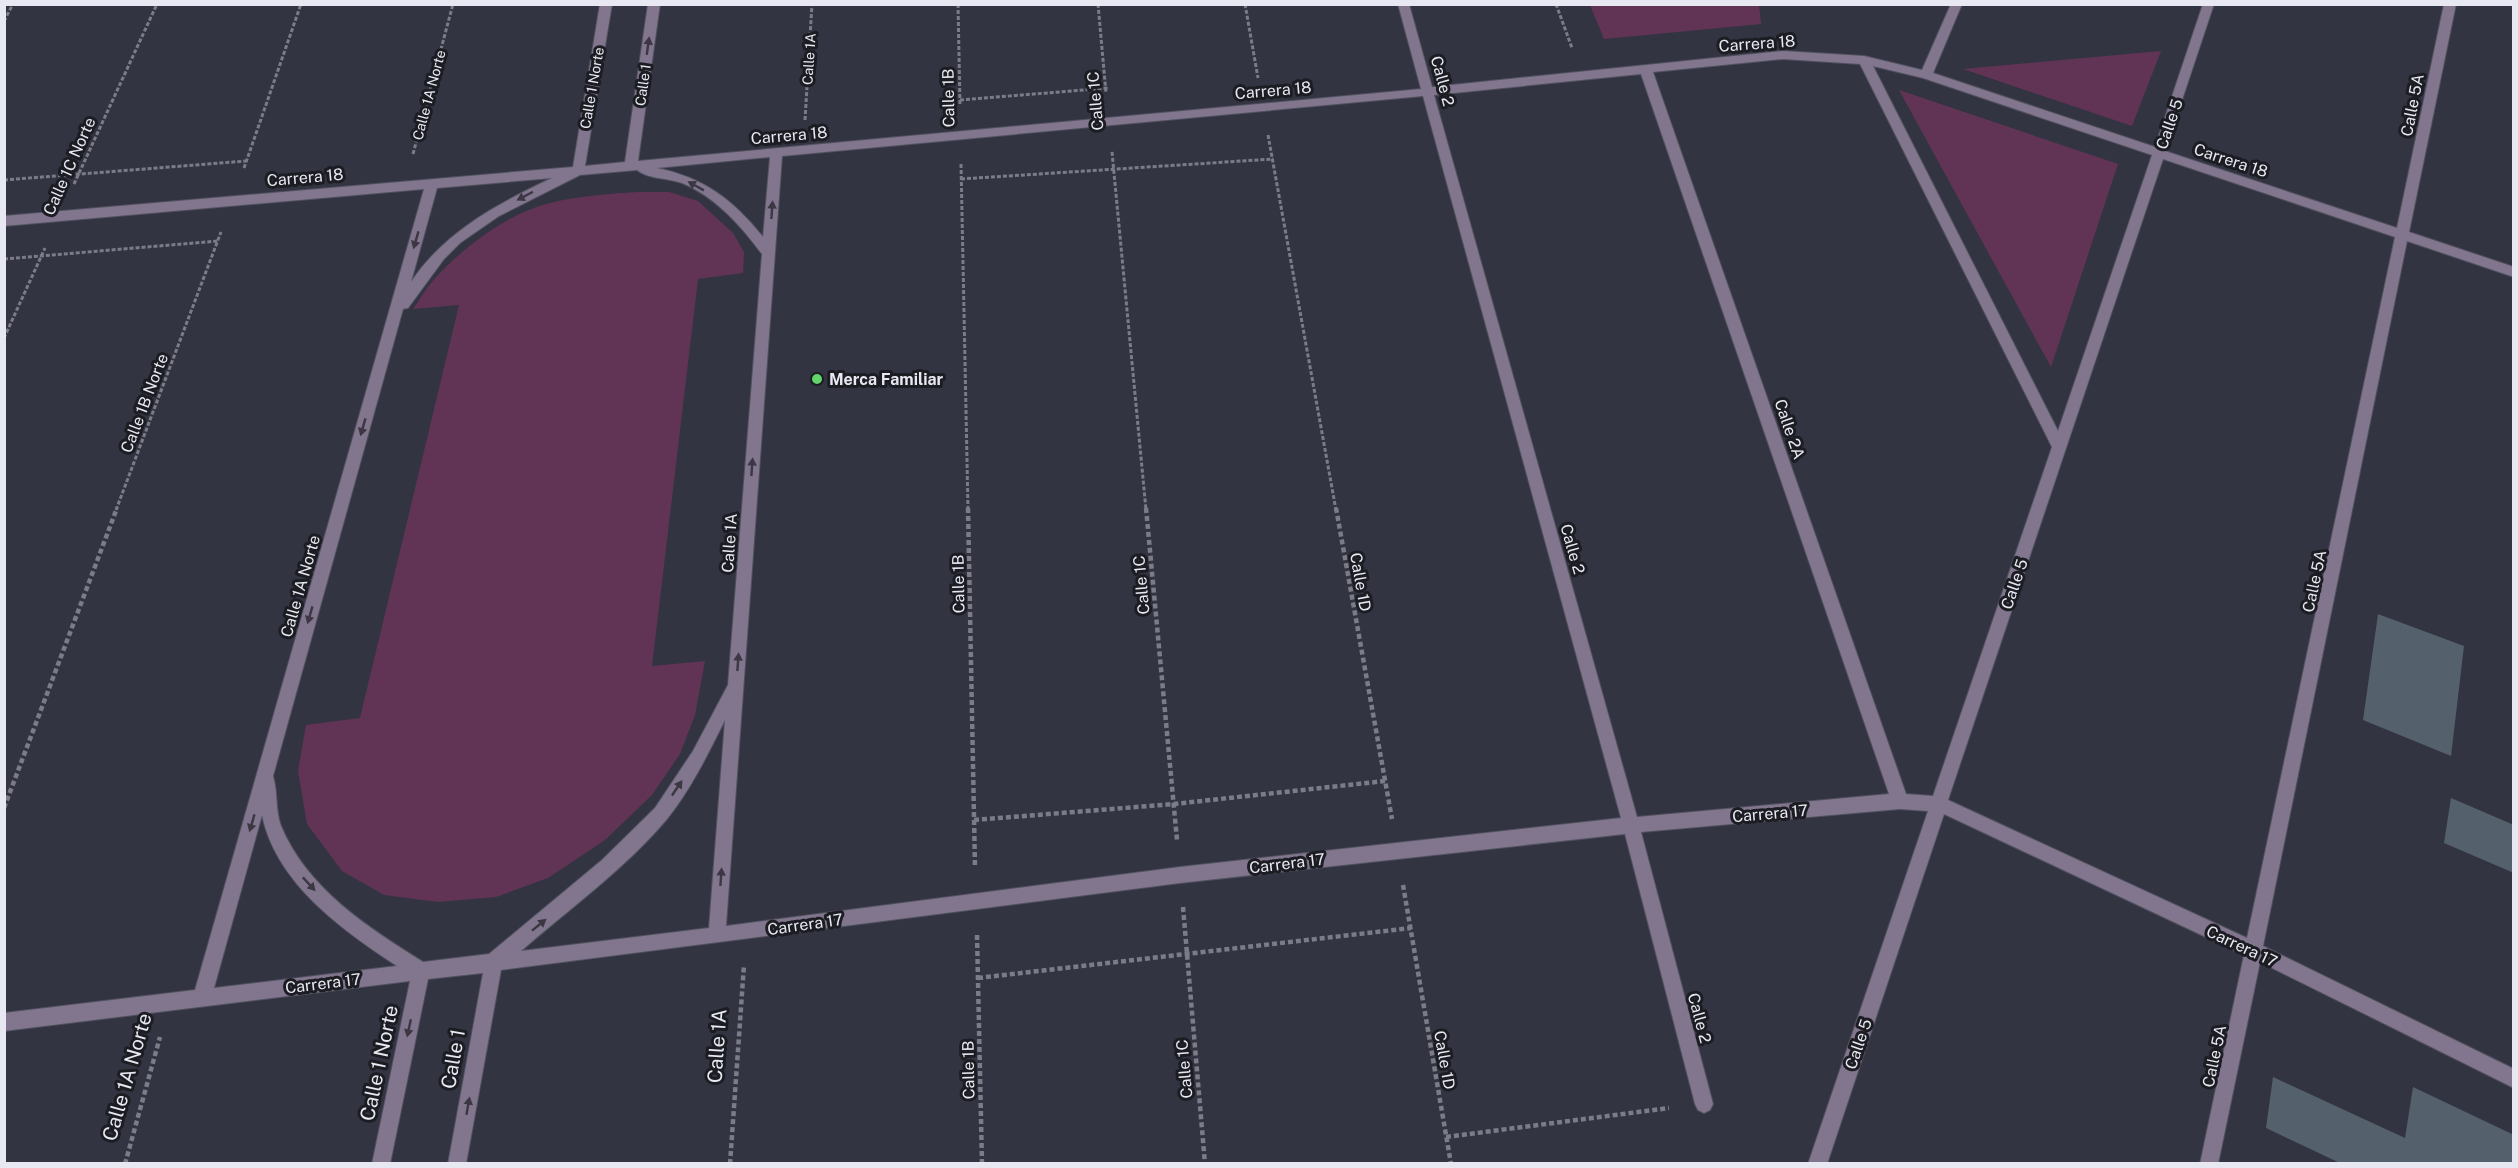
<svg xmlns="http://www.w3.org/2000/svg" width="2518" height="1168" font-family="'Public Sans',sans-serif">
	<rect width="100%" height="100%" fill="#333442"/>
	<!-- green -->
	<g fill="#613456">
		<polygon points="1590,5 1759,5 1761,24 1604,39"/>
		<polygon points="2161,51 2132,126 1963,69"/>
		<polygon points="1899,90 2118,164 2051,367"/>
		<path d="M 638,192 L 669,192 L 698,201 L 733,233 L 744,252 L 743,273 L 698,279 L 652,666 L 705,661 L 695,715 L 680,754 L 652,795 L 605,840 L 548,878 L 496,897 L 438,902 L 384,895 L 342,871 L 307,824 L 298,771 L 306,725 L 360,718 L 459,305 L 413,309 C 421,298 428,285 438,275 C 466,245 509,213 550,203 C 579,196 608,194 638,192 Z"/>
	</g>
	<!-- building -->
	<g fill="#55606d">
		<polygon points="2378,614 2464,646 2451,756 2363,720"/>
		<polygon points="2451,798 2514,825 2514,873 2444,843"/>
		<polygon points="2273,1077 2405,1138 2413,1087 2514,1135 2514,1164 2342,1164 2266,1128"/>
	</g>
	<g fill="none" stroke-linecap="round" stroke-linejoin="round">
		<defs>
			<path id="minor" d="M 600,4 L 612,4 L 585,166 L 625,162 L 648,4 L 660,4 L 638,161 L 1421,89 L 1398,4 L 1409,4 L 1432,87 L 1783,51 L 1864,56 L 1922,70 L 1951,4 L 1962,4 L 1933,73 L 2155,147 L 2203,4 L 2214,4 L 2165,151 L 2397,228 L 2444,4 L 2456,4 L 2409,232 L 2514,267 L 2514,277 L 2407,241 L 2263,946 L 2514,1069 L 2514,1088 L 2260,962 L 2218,1164 L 2200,1164 L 2244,955 L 1944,814 L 1827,1164 L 1808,1164 L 1928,811 L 1900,809 L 1641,832 L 1713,1104 L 1710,1110 L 1704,1113 L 1698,1110 L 1695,1104 L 1625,834 L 1180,883 L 501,970 L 466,1164 L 448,1164 L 483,973 L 428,979 L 390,1164 L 372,1164 L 410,981 L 4,1031 L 4,1013 L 195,990 L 424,189 L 4,226 L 4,216 L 573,167 ZM 1783,59 L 1860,64 L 2052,447 L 1933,796 L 1906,794 L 1653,72 ZM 1873,66 L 1923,78 L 2152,155 L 2058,431 ZM 1641,74 L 1889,794 L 1637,817 L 1434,95 ZM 1423,96 L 1621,818 L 1180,867 L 726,926 L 782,156 ZM 770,157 L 763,237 C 733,200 705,178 657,168 ZM 2163,159 L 2395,237 L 2247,938 L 1948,800 ZM 637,170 C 648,179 668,178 682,183 C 716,197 741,226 762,254 L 728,685 L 693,751 L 655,808 L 602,860 L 489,954 L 423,962 C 369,928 307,889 281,826 C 275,810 278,792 273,776 L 403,309 L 408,308 L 444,259 L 460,243 L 499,216 L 580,175 ZM 552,178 C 499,203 445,231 411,282 L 437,188 ZM 725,720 L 709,928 L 521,951 C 569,909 626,868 667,819 C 691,789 708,754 725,720 ZM 262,815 C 276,883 342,930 397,966 L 214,988 Z"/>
		</defs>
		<!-- minor casing -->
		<use href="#minor" stroke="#50515e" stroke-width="2"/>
		<!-- path-far1 -->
		<g stroke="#7b7c88" stroke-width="3" stroke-dasharray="4 2" stroke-linecap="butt">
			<polyline points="958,4 960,106"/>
			<polyline points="1098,4 1106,93"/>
			<polyline points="1245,4 1258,78"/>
			<polyline points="1556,4 1572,48"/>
			<polyline points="4,21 13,4"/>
			<polyline points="960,100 1108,88"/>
			<polyline points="805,120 812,4"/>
			<polyline points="1268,135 1336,510"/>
			<polyline points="1112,152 1146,510"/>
			<polyline points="413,154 453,4"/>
			<polyline points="961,164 968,510"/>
			<polyline points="244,168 301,4"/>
			<polyline points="961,179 1273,159"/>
			<polyline points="4,180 246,161"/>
			<polyline points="74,184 157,4"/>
			<polyline points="4,259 218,241"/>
			<polyline points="4,338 45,248"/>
			<polyline points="116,510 221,232"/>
		</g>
		<!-- path -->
		<g stroke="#7b7c88" stroke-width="4.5" stroke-dasharray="5 3" stroke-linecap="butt">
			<polyline points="968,508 975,868"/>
			<polyline points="1146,508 1177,840"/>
			<polyline points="1336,508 1392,819"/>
			<polyline points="4,808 117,508"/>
			<polyline points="974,820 1174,804 1385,781"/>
			<polyline points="1403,885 1451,1164"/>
			<polyline points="1183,907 1205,1164"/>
			<polyline points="977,935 982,1164"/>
			<polyline points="978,978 1411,928"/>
			<polyline points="1446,1137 1669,1108"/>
			<polyline points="125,1164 160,1037"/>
			<polyline points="730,1164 744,965"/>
		</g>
		<!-- minor -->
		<use href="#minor" fill="#82758e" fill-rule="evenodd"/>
	</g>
	<!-- one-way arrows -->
	<defs><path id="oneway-solid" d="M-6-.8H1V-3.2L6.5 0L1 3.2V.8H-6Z" transform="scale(1.5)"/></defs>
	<g fill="#3b3743">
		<use href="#oneway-solid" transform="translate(648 46) rotate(-82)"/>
		<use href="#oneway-solid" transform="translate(696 186) rotate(-151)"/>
		<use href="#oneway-solid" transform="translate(525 196) rotate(152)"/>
		<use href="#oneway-solid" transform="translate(772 210) rotate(-86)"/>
		<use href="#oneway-solid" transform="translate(416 240) rotate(106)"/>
		<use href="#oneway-solid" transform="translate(363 427) rotate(106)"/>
		<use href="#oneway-solid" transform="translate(752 467) rotate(-86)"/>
		<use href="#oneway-solid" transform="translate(310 615) rotate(106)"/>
		<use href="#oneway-solid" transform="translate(738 662) rotate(-86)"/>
		<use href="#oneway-solid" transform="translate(677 788) rotate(-56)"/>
		<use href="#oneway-solid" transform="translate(252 823) rotate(106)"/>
		<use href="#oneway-solid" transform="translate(721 877) rotate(-86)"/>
		<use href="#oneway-solid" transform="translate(309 884) rotate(47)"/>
		<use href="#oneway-solid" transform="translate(539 925) rotate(-39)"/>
		<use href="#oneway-solid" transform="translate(409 1028) rotate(102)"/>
		<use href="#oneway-solid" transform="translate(468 1106) rotate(-80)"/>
	</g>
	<!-- markers -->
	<circle fill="#62d469" stroke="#1c1c23" stroke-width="2" cx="817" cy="379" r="6"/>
	<g text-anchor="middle" stroke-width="6" stroke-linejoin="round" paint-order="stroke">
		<!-- far-street labels -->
		<g font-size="14" fill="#e7e8f1" stroke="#1c1c23">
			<text transform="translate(809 59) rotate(-86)" y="5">Calle 1A</text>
			<text transform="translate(643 85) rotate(-82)" y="5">Calle 1</text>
			<text transform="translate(592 88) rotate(-80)" y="5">Calle 1 Norte</text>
			<text transform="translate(429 95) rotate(-75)" y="5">Calle 1A Norte</text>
		</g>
		<!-- street labels -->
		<g font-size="16" fill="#e7e8f1" stroke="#1c1c23">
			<text transform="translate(1757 43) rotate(-4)" y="6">Carrera 18</text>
			<text transform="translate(1443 81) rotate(75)" y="6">Calle 2</text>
			<text transform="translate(1273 90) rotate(-5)" y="6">Carrera 18</text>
			<text transform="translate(948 98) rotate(-91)" y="6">Calle 1B</text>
			<text transform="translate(1095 101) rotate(-95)" y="6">Calle 1C</text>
			<text transform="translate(2412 105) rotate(-79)" y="6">Calle 5A</text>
			<text transform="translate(2169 124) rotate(-71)" y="6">Calle 5</text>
			<text transform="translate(789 135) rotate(-5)" y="6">Carrera 18</text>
			<text transform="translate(2231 160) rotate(18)" y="6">Carrera 18</text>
			<text transform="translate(69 166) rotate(-66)" y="6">Calle 1C Norte</text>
			<text transform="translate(305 177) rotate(-5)" y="6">Carrera 18</text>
			<text transform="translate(144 403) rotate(-69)" y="6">Calle 1B Norte</text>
			<text transform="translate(1790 429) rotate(71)" y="6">Calle 2A</text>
			<text transform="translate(729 543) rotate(-86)" y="6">Calle 1A</text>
			<text transform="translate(1573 549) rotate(74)" y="6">Calle 2</text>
			<text transform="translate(2314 581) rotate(-78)" y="6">Calle 5A</text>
			<text transform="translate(1361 582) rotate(80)" y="6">Calle 1D</text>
			<text transform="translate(958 584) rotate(-91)" y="6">Calle 1B</text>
			<text transform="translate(2014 584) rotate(-71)" y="6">Calle 5</text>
			<text transform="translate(1141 585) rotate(-95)" y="6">Calle 1C</text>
			<text transform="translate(300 586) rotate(-74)" y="6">Calle 1A Norte</text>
			<text transform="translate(1770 813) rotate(-5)" y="6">Carrera 17</text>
			<text transform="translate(1287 863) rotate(-7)" y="6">Carrera 17</text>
			<text transform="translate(805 924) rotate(-8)" y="6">Carrera 17</text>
			<text transform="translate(2242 946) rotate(25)" y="6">Carrera 17</text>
			<text transform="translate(323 983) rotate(-7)" y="6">Carrera 17</text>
			<text transform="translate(1700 1018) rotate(75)" y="6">Calle 2</text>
			<text transform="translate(1858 1044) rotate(-71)" y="6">Calle 5</text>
			<text transform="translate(2214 1056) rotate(-78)" y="6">Calle 5A</text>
			<text transform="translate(1445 1060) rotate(80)" y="6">Calle 1D</text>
			<text transform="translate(1184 1069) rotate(-95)" y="6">Calle 1C</text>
			<text transform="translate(968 1070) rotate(-91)" y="6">Calle 1B</text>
		</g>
		<!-- poi labels -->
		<g font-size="16" font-weight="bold" fill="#e7e8f1" stroke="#1c1c23" text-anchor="start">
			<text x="829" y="385">Merca Familiar</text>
		</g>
		<!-- near-street labels -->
		<g font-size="20" fill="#e7e8f1" stroke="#1c1c23">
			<text transform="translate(717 1046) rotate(-86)" y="7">Calle 1A</text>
			<text transform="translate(453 1059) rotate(-80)" y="7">Calle 1</text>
			<text transform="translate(379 1063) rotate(-78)" y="7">Calle 1 Norte</text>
			<text transform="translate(127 1077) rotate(-74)" y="7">Calle 1A Norte</text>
		</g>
	</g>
	<!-- border -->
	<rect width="2518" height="1168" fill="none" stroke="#e7e8f1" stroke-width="12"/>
</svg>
